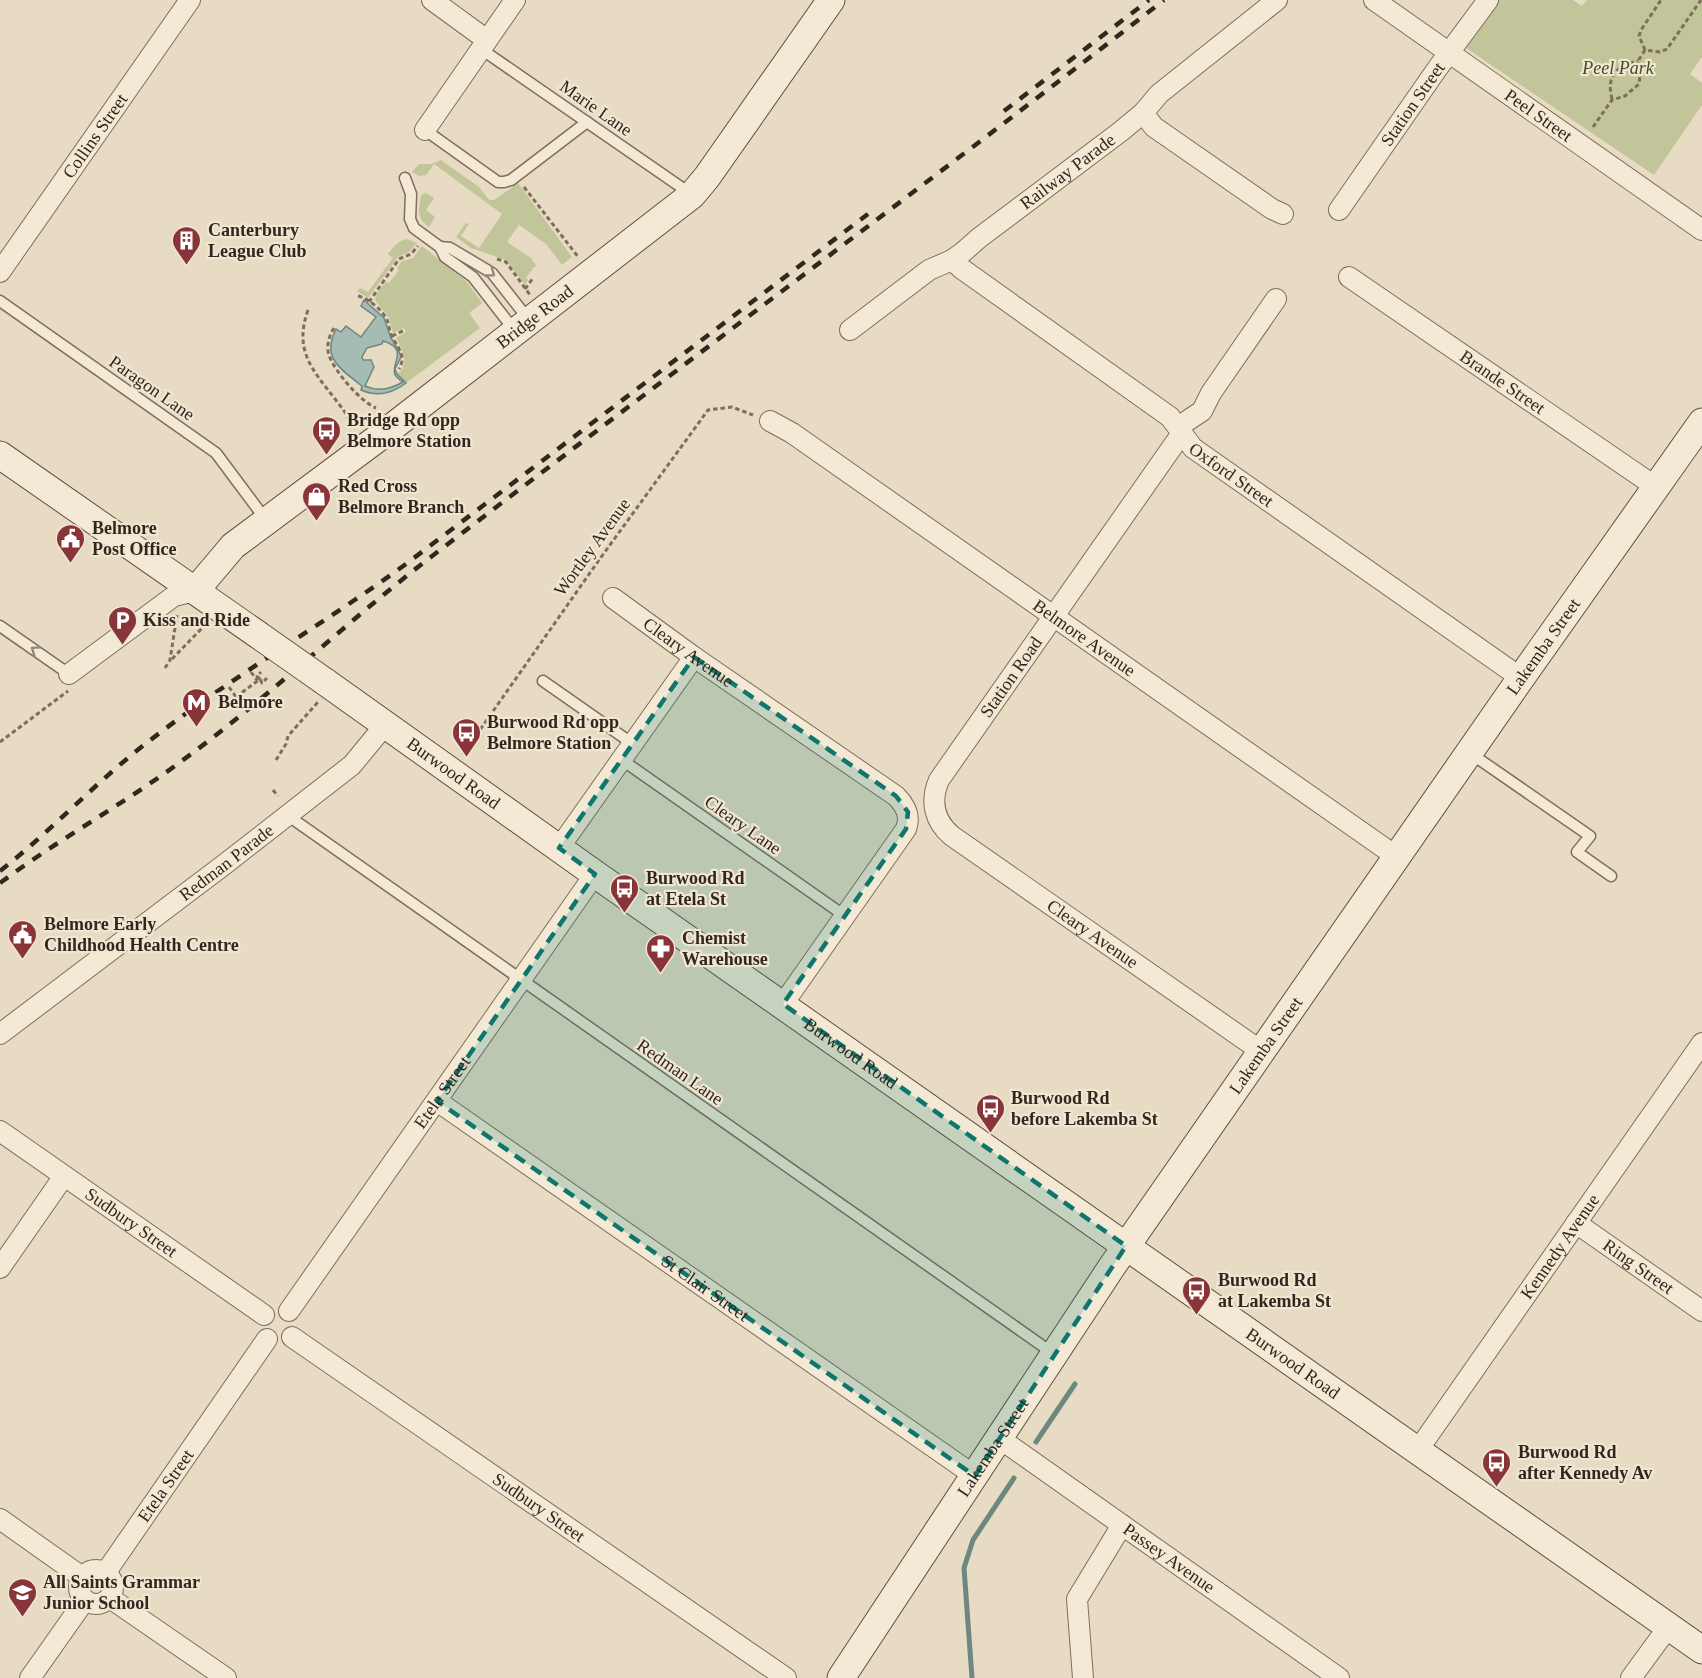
<svg xmlns="http://www.w3.org/2000/svg" width="1702" height="1678" font-family="'Times New Roman',serif">
	<rect width="100%" height="100%" fill="#e8dbc3"/>
	<!-- green -->
	<g fill="#c2c599">
		<polygon points="1499,0 1573,0 1582,6 1587,0 1702,0 1702,57 1690,74 1702,83 1702,105 1654,175 1466,48"/>
		<polygon points="441,160 479,187 489,200 494,200 518,183 572,257 562,265 546,244 519,225 507,242 531,258 537,267 534,267 526,278 528,280 525,285 506,260 471,248 456,237 466,223 469,224 461,236 479,248 502,214 434,164 426,175 419,176 412,172 419,164 431,164"/>
		<path d="M 426,193 L 434,198 L 426,210 L 435,217 L 429,227 C 416,218 419,209 421,195 Z"/>
		<path d="M 407,239 L 417,243 L 409,252 L 398,257 L 368,298 L 357,291 L 360,288 L 368,292 L 393,258 L 388,254 C 394,246 398,241 407,239 Z"/>
		<path d="M 422,246 L 467,282 L 482,303 L 469,313 L 480,328 L 406,383 L 397,374 C 410,364 403,351 396,338 L 406,332 L 404,328 L 393,333 L 389,318 L 375,300 L 377,293 L 386,282 L 389,283 L 399,270 L 397,268 L 402,261 L 413,258 Z"/>
	</g>
	<!-- water -->
	<path fill="#a5bcb4" stroke="#6d8880" stroke-width="1.5" fill-rule="evenodd" d="M 364,300 L 384,318 L 391,338 L 398,349 L 401,357 L 395,369 L 397,374 L 406,383 C 392,394 377,397 361,390 L 362,386 C 341,369 321,359 336,329 L 341,332 L 346,326 L 361,337 L 376,317 L 361,306 ZM 383,341 C 410,349 390,364 395,375 C 397,378 400,380 403,382 C 391,389 378,392 365,386 L 374,367 L 371,360 L 363,360 L 362,357 L 367,348 L 382,344 Z"/>
	<g fill="none" stroke-linecap="round" stroke-linejoin="round">
		<!-- stream -->
		<g stroke="#6d8880" stroke-width="5">
			<polyline points="1036,1442 1075,1384"/>
			<polyline points="972,1678 964,1568 973,1540 1014,1478"/>
		</g>
		<defs>
			<g id="lane">
				<polyline points="481,49 691,194"/>
				<polyline points="425,130 498,182 504,182 511,180 587,122"/>
				<polyline points="405,178 411,194 410,219 414,228 440,247 445,257 473,277 515,331"/>
				<polyline points="440,247 450,248 492,273 529,320"/>
				<polyline points="0,301 216,453 266,520"/>
				<polyline points="0,626 69,674"/>
				<polyline points="543,681 633,744"/>
				<polyline points="1470,753 1590,836 1577,852 1611,876"/>
				<polyline points="622,760 845,916"/>
				<polyline points="287,815 1054,1354"/>
			</g>
			<g id="street">
				<polyline points="432,0 487,40"/>
				<path id="s1" d="M 1374,0 L 1702,230"/>
				<polyline points="1143,113 1154,127 1272,209 1283,214"/>
				<polyline points="425,130 515,0"/>
				<path id="s2" d="M 1339,210 L 1437,69 L 1488,0"/>
				<path id="s3" d="M 952,260 L 962,269 L 1170,417 L 1193,448 L 1521,678"/>
				<path id="s4" d="M 0,272 L 190,0"/>
				<path id="s5" d="M 1349,277 L 1656,487"/>
				<path id="s6" d="M 850,330 L 929,270 L 952,260 L 962,253 L 979,238 L 1120,132 L 1143,113 L 1159,94 L 1277,0"/>
				<path id="s7" d="M 770,421 L 792,433 L 1397,857"/>
				<polyline points="1178,427 1202,411 1211,393 1276,299"/>
				<path id="s8" d="M 1182,433 L 939,780 C 930,801 934,821 952,836 L 1261,1051"/>
				<path id="s9" d="M 613,598 L 694,657 L 896,796 C 906,806 911,816 906,829 L 783,1004"/>
				<polyline points="69,674 174,596 195,591"/>
				<polyline points="559,848 694,657"/>
				<path id="s10" d="M 0,1034 L 225,864 L 352,765 L 385,725"/>
				<path id="s11" d="M 437,1101 L 975,1476"/>
				<path id="s12" d="M 0,1131 L 264,1315"/>
				<path id="s13" d="M 1576,1223 L 1702,1311"/>
				<polyline points="0,1268 64,1176"/>
				<path id="s14" d="M 289,1311 L 595,874"/>
				<path id="s15" d="M 292,1337 L 786,1678"/>
				<path id="s16" d="M 999,1438 L 1339,1678"/>
				<path id="s17" d="M 1418,1450 L 1702,1043"/>
				<polyline points="0,1519 82,1577"/>
				<circle cx="96" cy="1587" r="17"/>
				<path id="s18" d="M 106,1572 L 267,1339"/>
				<polyline points="110,1598 226,1678"/>
				<polyline points="30,1678 85,1600"/>
				<polyline points="1083,1678 1077,1599 1122,1525"/>
				<polyline points="1631,1678 1669,1626"/>
			</g>
			<g id="secondary">
				<polyline points="0,455 257,634"/>
				<path id="s19" d="M 195,591 L 233,546 L 378,438 L 692,195 L 707,177 L 831,0"/>
				<path id="s20" d="M 324,681 L 595,874 L 1702,1650"/>
				<path id="s21" d="M 841,1678 L 1111,1268 L 1521,678 L 1702,422"/>
			</g>
		</defs>
		<!-- lane casing -->
		<use href="#lane" stroke="#806d5c" stroke-width="13"/>
		<!-- street casing -->
		<use href="#street" stroke="#806d5c" stroke-width="22"/>
		<!-- secondary casing -->
		<use href="#secondary" stroke="#624f3f" stroke-width="29"/>
		<!-- path -->
		<g stroke="#806d5c" stroke-width="3" stroke-dasharray="4.5 3" stroke-linecap="butt">
			<polyline points="1645,50 1639,36 1641,30 1661,0"/>
			<path d="M 1612,99 C 1606,76 1616,66 1638,61"/>
			<polyline points="1593,127 1612,100 1625,96 1639,84 1641,68 1638,61 1645,50 1660,52 1667,49 1701,0"/>
			<polyline points="524,187 579,258"/>
			<polyline points="497,259 506,262 530,295"/>
			<polyline points="525,289 533,278"/>
			<path d="M 358,296 C 367,298 382,309 387,320 C 389,324 389,329 391,334 C 395,346 408,354 399,369"/>
			<polyline points="369,302 399,259 411,254 418,246"/>
			<path d="M 308,310 C 294,350 311,368 335,399 C 342,408 349,416 351,428"/>
			<path d="M 334,328 C 329,336 326,346 329,355 C 334,371 361,402 376,408"/>
			<polyline points="392,336 405,330"/>
			<polyline points="172,659 205,625"/>
			<polyline points="165,668 170,660 177,615"/>
			<polyline points="251,672 256,679 262,677"/>
			<polyline points="260,679 257,676 261,672"/>
			<polyline points="229,687 244,708"/>
			<polyline points="236,697 260,679 262,683 267,678"/>
			<polyline points="0,742 68,691"/>
			<polyline points="463,754 599,560 708,410 732,407 753,415"/>
			<polyline points="276,760 286,744 288,736 318,702"/>
			<polyline points="273,790 278,796"/>
		</g>
		<!-- lane -->
		<use href="#lane" stroke="#f4e9d5" stroke-width="10"/>
		<!-- street -->
		<use href="#street" stroke="#f4e9d5" stroke-width="20"/>
		<!-- secondary -->
		<use href="#secondary" stroke="#f4e9d5" stroke-width="27"/>
		<!-- rail -->
		<g stroke="#32271e" stroke-width="4.5" stroke-dasharray="10 10" stroke-linecap="butt">
			<polyline points="1004,111 1149,0"/>
			<path d="M 0,871 C 50,832 94,784 144,745 C 228,679 321,626 406,564 L 868,214"/>
			<path d="M 0,883 C 59,839 124,804 183,760 C 268,698 344,624 427,560 C 672,372 921,189 1164,0"/>
		</g>
		<defs>
			<polyline id="secondary-bridge" points="257,634 324,681"/>
		</defs>
		<!-- secondary-bridge casing -->
		<use href="#secondary-bridge" stroke="#624f3f" stroke-width="29" stroke-linecap="butt"/>
		<!-- secondary-bridge -->
		<use href="#secondary-bridge" stroke="#f4e9d5" stroke-width="27"/>
	</g>
	<!-- one-way arrows -->
	<defs><path id="oneway-chevron" d="M-2-3.5L2.5 0L-2 3.5" fill="none" stroke-width="1.6" stroke-linecap="round" stroke-linejoin="round" transform="scale(1.5)"/></defs>
	<g stroke="#93887a">
		<use href="#oneway-chevron" transform="translate(491 273) rotate(36)"/>
		<use href="#oneway-chevron" transform="translate(35 650) rotate(-145)"/>
	</g>
	<!-- marked area -->
	<path fill="#0f766e" fill-opacity="0.2" stroke="#0f766e" stroke-width="4.5" stroke-dasharray="12 8" stroke-linejoin="round" d="M 694,657 L 896,796 L 908,812 L 906,829 L 783,1004 L 1126,1246 L 975,1476 L 437,1101 L 595,874 L 559,848 Z"/>
	<!-- icons -->
	<defs>
		<symbol id="building-pin" viewBox="-11 -11 22 30"><path d="M0 17L-7.5 6A9.5 9.5 0 1 1 7.5 6Z" fill="#883439" stroke="#f0e6d2"/><path d="M-4-6H4V6H1V3H-1V6H-4ZM-2.5-4.3h1.7v1.8h-1.7ZM.8-4.3h1.7v1.8H.8ZM-2.5-1h1.7V.8h-1.7ZM.8-1h1.7V.8H.8Z" fill="#fff"/></symbol>
		<symbol id="bus-pin" viewBox="-11 -11 22 30"><path d="M0 17L-7.5 6A9.5 9.5 0 1 1 7.5 6Z" fill="#883439" stroke="#f0e6d2"/><path d="M-5-6H5V4H4V6H2V4H-2V6H-4V4H-5ZM-3.5-4V0h7V-4ZM-3.5 1.2v1.5H-2V1.2ZM2 1.2v1.5H3.5V1.2Z" fill="#fff"/></symbol>
		<symbol id="shop-pin" viewBox="-11 -11 22 30"><path d="M0 17L-7.5 6A9.5 9.5 0 1 1 7.5 6Z" fill="#883439" stroke="#f0e6d2"/><path d="M-5-2.5h2.3a2.7 3.5 0 0 1 5.4 0H5L5.5 6h-11ZM-1.5-2.5h3a1.5 2.3 0 0 0-3 0Z" fill="#fff"/></symbol>
		<symbol id="civic-pin" viewBox="-11 -11 22 30"><path d="M0 17L-7.5 6A9.5 9.5 0 1 1 7.5 6Z" fill="#883439" stroke="#f0e6d2"/><path d="M-.6-6.5H3V-4.5H.6V-3L4-1V1h2V6H-6V1h2V-1L-.6-3ZM-1.2 2.5V6h2.4V2.5Z" fill="#fff"/></symbol>
		<symbol id="parking-pin" viewBox="-11 -11 22 30"><path d="M0 17L-7.5 6A9.5 9.5 0 1 1 7.5 6Z" fill="#883439" stroke="#f0e6d2"/><path d="M-3.5-5.5H1a3.5 3.5 0 0 1 0 7H-1V5.5H-3.5ZM-1-3.4V-.6H.8a1.4 1.4 0 0 0 0-2.8Z" fill="#fff"/></symbol>
		<symbol id="metro-pin" viewBox="-11 -11 22 30"><path d="M0 17L-7.5 6A9.5 9.5 0 1 1 7.5 6Z" fill="#883439" stroke="#f0e6d2"/><path d="M-5.5 5V-5H-3L0 0L3-5H5.5V5H3V-.5L0 4L-3-.5V5Z" fill="#fff"/></symbol>
		<symbol id="pharmacy-pin" viewBox="-11 -11 22 30"><path d="M0 17L-7.5 6A9.5 9.5 0 1 1 7.5 6Z" fill="#883439" stroke="#f0e6d2"/><path d="M-2-6h4v4h4v4h-4v4h-4v-4h-4v-4h4Z" fill="#fff"/></symbol>
		<symbol id="school-pin" viewBox="-11 -11 22 30"><path d="M0 17L-7.5 6A9.5 9.5 0 1 1 7.5 6Z" fill="#883439" stroke="#f0e6d2"/><path d="M0-5L7-2L0 1L-7-2ZM-4 1L0 2.5L4 1V4Q0 6-4 4Z" fill="#fff"/></symbol>
	</defs>
	<g fill-rule="evenodd">
		<use href="#building-pin" x="170" y="224" width="33" height="45"/>
		<use href="#bus-pin" x="310" y="414" width="33" height="45"/>
		<use href="#shop-pin" x="300" y="480" width="33" height="45"/>
		<use href="#civic-pin" x="54" y="522" width="33" height="45"/>
		<use href="#parking-pin" x="106" y="604" width="33" height="45"/>
		<use href="#metro-pin" x="180" y="686" width="33" height="45"/>
		<use href="#bus-pin" x="450" y="716" width="33" height="45"/>
		<use href="#bus-pin" x="608" y="872" width="33" height="45"/>
		<use href="#civic-pin" x="6" y="918" width="33" height="45"/>
		<use href="#pharmacy-pin" x="644" y="932" width="33" height="45"/>
		<use href="#bus-pin" x="974" y="1092" width="33" height="45"/>
		<use href="#bus-pin" x="1180" y="1274" width="33" height="45"/>
		<use href="#bus-pin" x="1480" y="1446" width="33" height="45"/>
		<use href="#school-pin" x="6" y="1576" width="33" height="45"/>
	</g>
	<g text-anchor="middle" stroke-width="4.5" stroke-linejoin="round" paint-order="stroke">
		<!-- park labels -->
		<g font-size="18" font-style="italic" fill="#454c28" stroke="#f0e6d2">
			<text x="1618" y="74">Peel Park</text>
		</g>
		<!-- street labels -->
		<g font-size="18" fill="#32271e" stroke="#f0e6d2">
			<text dy="6" stroke="none"><textPath href="#s2" startOffset="129">Station Street</textPath></text>
			<text transform="translate(596 108) rotate(35)" y="6">Marie Lane</text>
			<text dy="6" stroke="none"><textPath href="#s1" startOffset="201">Peel Street</textPath></text>
			<text dy="6" stroke="none"><textPath href="#s4" startOffset="166">Collins Street</textPath></text>
			<text dy="6" stroke="none"><textPath href="#s6" startOffset="270">Railway Parade</textPath></text>
			<text dy="6" stroke="none"><textPath href="#s19" startOffset="438">Bridge Road</textPath></text>
			<text dy="6" stroke="none"><textPath href="#s5" startOffset="186">Brande Street</textPath></text>
			<text transform="translate(152 388) rotate(35)" y="6">Paragon Lane</text>
			<text dy="6" stroke="none"><textPath href="#s3" startOffset="354">Oxford Street</textPath></text>
			<text transform="translate(592 547) rotate(-54)" y="6">Wortley Avenue</text>
			<text dy="6" stroke="none"><textPath href="#s7" startOffset="382">Belmore Avenue</textPath></text>
			<text dy="6" stroke="none"><textPath href="#s21" startOffset="1248">Lakemba Street</textPath></text>
			<text dy="6" stroke="none"><textPath href="#s9" startOffset="93">Cleary Avenue</textPath></text>
			<text transform="translate(1011 677) rotate(-55)" y="6">Station Road</text>
			<text dy="6" stroke="none"><textPath href="#s20" startOffset="159">Burwood Road</textPath></text>
			<text transform="translate(743 825) rotate(35)" y="6">Cleary Lane</text>
			<text dy="6" stroke="none"><textPath href="#s10" startOffset="284">Redman Parade</textPath></text>
			<text dy="6" stroke="none"><textPath href="#s8" startOffset="657">Cleary Avenue</textPath></text>
			<text dy="6" stroke="none"><textPath href="#s21" startOffset="762">Lakemba Street</textPath></text>
			<text dy="6" stroke="none"><textPath href="#s20" startOffset="645">Burwood Road</textPath></text>
			<text transform="translate(680 1072) rotate(35)" y="6">Redman Lane</text>
			<text dy="6" stroke="none"><textPath href="#s14" startOffset="267">Etela Street</textPath></text>
			<text dy="6" stroke="none"><textPath href="#s12" startOffset="160">Sudbury Street</textPath></text>
			<text dy="6" stroke="none"><textPath href="#s17" startOffset="248">Kennedy Avenue</textPath></text>
			<text dy="6" stroke="none"><textPath href="#s13" startOffset="76">Ring Street</textPath></text>
			<text dy="6" stroke="none"><textPath href="#s11" startOffset="327">St Clair Street</textPath></text>
			<text dy="6" stroke="none"><textPath href="#s20" startOffset="1185">Burwood Road</textPath></text>
			<text dy="6" stroke="none"><textPath href="#s21" startOffset="276">Lakemba Street</textPath></text>
			<text dy="6" stroke="none"><textPath href="#s18" startOffset="105">Etela Street</textPath></text>
			<text dy="6" stroke="none"><textPath href="#s15" startOffset="300">Sudbury Street</textPath></text>
			<text dy="6" stroke="none"><textPath href="#s16" startOffset="208">Passey Avenue</textPath></text>
		</g>
		<!-- poi labels -->
		<g font-size="18" font-weight="bold" fill="#32271e" stroke="#f0e6d2" text-anchor="start">
			<text x="208" y="236">Canterbury<tspan x="208" dy="21">League Club</tspan></text>
			<text x="347" y="426">Bridge Rd opp<tspan x="347" dy="21">Belmore Station</tspan></text>
			<text x="338" y="492">Red Cross<tspan x="338" dy="21">Belmore Branch</tspan></text>
			<text x="92" y="534">Belmore<tspan x="92" dy="21">Post Office</tspan></text>
			<text x="143" y="626">Kiss and Ride</text>
			<text x="218" y="708">Belmore</text>
			<text x="487" y="728">Burwood Rd opp<tspan x="487" dy="21">Belmore Station</tspan></text>
			<text x="646" y="884">Burwood Rd<tspan x="646" dy="21">at Etela St</tspan></text>
			<text x="44" y="930">Belmore Early<tspan x="44" dy="21">Childhood Health Centre</tspan></text>
			<text x="682" y="944">Chemist<tspan x="682" dy="21">Warehouse</tspan></text>
			<text x="1011" y="1104">Burwood Rd<tspan x="1011" dy="21">before Lakemba St</tspan></text>
			<text x="1218" y="1286">Burwood Rd<tspan x="1218" dy="21">at Lakemba St</tspan></text>
			<text x="1518" y="1458">Burwood Rd<tspan x="1518" dy="21">after Kennedy Av</tspan></text>
			<text x="43" y="1588">All Saints Grammar<tspan x="43" dy="21">Junior School</tspan></text>
		</g>
	</g>
</svg>
